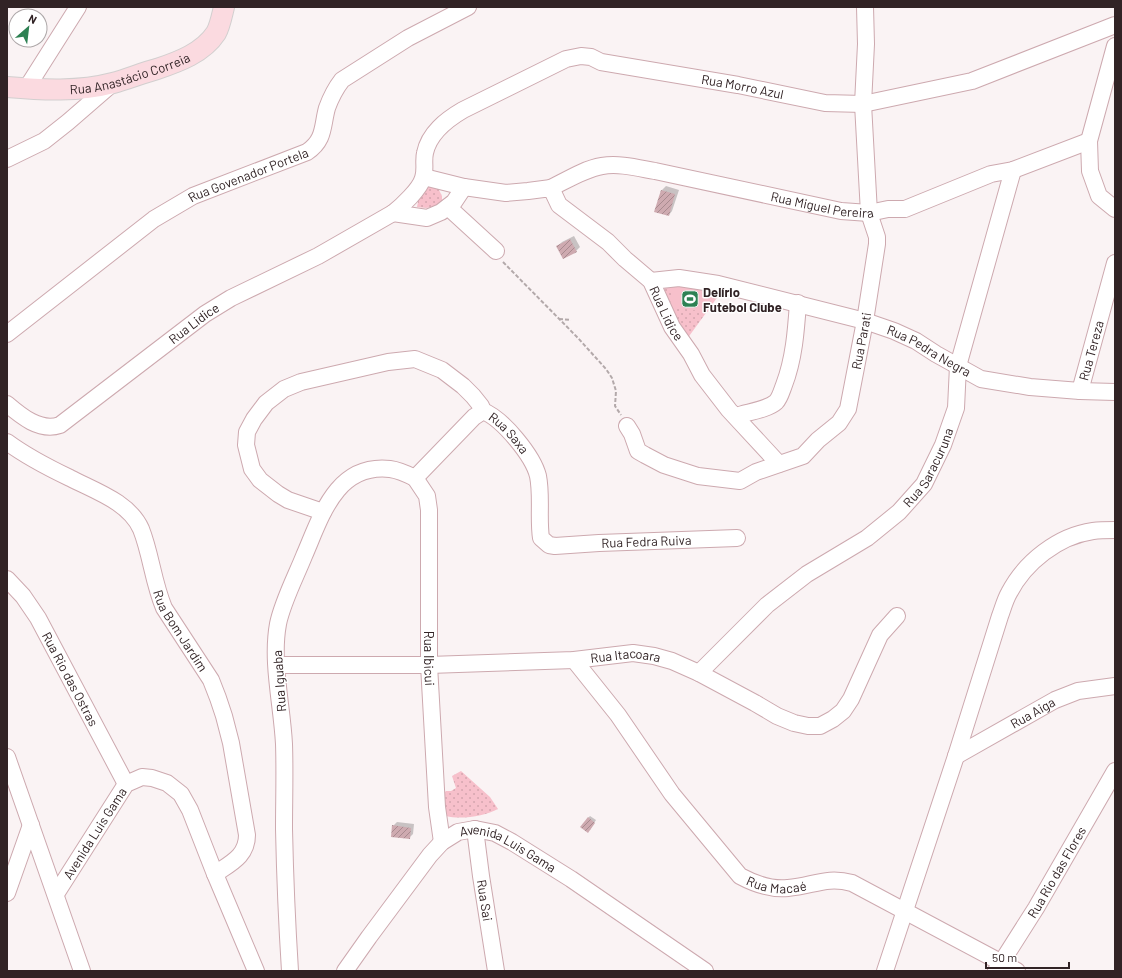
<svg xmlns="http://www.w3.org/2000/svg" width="1122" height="978" font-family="Barlow,sans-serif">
	<defs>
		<pattern id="park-dots" width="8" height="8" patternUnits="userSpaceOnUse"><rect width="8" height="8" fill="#f7c0cb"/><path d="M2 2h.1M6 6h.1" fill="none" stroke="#d4a5ae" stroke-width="1.8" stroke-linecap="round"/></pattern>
		<pattern id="building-hatch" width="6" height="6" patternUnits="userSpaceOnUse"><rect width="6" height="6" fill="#ceaab0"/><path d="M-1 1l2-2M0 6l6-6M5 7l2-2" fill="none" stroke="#a88a8f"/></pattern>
	</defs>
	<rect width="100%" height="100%" fill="#faf3f4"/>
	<!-- park -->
	<g fill="url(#park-dots)">
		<polygon points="428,186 437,186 442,196 442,205 426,208 417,207 419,196"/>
		<polygon points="665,287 688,287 717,289 719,295 687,339 663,296"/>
		<path d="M 461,771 L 490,797 L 498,809 C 485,816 461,820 446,816 L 441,804 L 442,795 L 446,791 L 451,791 L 456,788 L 452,776 Z"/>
	</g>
	<!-- pitch -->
	<polygon fill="#f7c0cb" points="672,287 710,291 708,312 670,307"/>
	<!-- shadow -->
	<g fill="#0003">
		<polygon points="666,186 679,190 672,211 669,215 662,190"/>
		<polygon points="574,236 580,247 576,251 558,246 562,242"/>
		<polygon points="590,816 596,820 590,830 588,818"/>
		<polygon points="397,822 414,824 413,834 409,838 393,826"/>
	</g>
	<!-- building -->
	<g fill="url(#building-hatch)">
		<polygon points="661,190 675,194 669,216 654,212"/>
		<polygon points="570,239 577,252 563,259 556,246"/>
		<polygon points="588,817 595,823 588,833 580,827"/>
		<polygon points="392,825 411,828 410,839 391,837"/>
	</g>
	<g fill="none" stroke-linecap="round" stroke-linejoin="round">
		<defs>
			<g id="minor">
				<polyline points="1115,46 1089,141 1090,171 1099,196 1115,209"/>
				<polyline points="26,89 78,7"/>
				<polyline points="7,159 44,141 68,122 113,83"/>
				<path id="s1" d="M 424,177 L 464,187 L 506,193 L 528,191 L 551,188 L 559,205 L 608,242 L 625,259 L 651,281 L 672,327 L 691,354 L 702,375 L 729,410 L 779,464"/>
				<path id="s2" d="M 551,188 C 567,180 584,169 602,166 C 619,163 638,168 655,171 L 841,211 L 869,213 L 888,209 L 905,209 L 991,174 L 1013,170 L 1089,141"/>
				<polyline points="448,207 496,251"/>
				<polyline points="393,213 427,218 441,212 454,202 464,187"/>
				<path id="s3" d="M 651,281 L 679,278 L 718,284 L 865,321 L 894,331 L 916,341 L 936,354 L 981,379 L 1030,387 L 1080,391 L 1115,392"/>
				<path id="s4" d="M 7,334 L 154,219 L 193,196 L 307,152 C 325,140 322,126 327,108 C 331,97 335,89 342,80 L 408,38 L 468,7"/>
				<path id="s5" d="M 1080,391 L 1115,263"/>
				<path id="s6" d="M 7,404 C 21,416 40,432 60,425 L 205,314 L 231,298 L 318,256 L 393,213 C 402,206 420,189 423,178 C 426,170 423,161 425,153 C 429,133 446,120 463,110 L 566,59 L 581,56 L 591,57 L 601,62 L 738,85 L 825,103 L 863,104 L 972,81 L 1115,25"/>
				<path d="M 736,416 C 747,412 767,410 776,402 C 780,398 782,390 784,385 C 794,359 796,331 798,303"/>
				<path id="s7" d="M 627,426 L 632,434 L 638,451 L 645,455 L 664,465 L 698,476 L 740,481 L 756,472 L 803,456 L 818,440 L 839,423 L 848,409 L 865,321 L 877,244 L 877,237 L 869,213 L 863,104 L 866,44 L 865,7"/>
				<path id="s8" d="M 7,442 C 26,456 49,468 70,478 C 95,491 129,502 141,529 C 151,554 153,582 164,608 L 211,680 L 218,698 L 224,716 L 231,743 L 247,835 C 247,856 231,863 215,874"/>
				<path id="s9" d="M 415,478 L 474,417 L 483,411 C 503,419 533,456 538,476 C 542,496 538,518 541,538 L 549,545 L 555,546 L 599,543 L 737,538"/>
				<path id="s10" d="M 415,478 L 427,496 L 429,510 L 429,665 L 437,807 L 442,842"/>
				<polyline points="323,512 288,500 278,494 260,480 252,469 246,445 247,432 254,419 266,403 284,389 301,382 388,362 415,359 442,370 463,386 473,396 481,406 483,411"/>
				<path id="s11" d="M 7,579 L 23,596 L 38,618 L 126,784"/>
				<path id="s12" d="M 574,660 L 618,715 L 672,794 L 740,876 C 755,884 771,890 788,888 C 813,886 826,876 852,883 L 1017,971"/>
				<path id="s13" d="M 277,665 L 429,665 L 574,660 L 633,653 L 654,656 L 672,661 L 699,673 L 755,703 L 777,716 L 794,723 L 808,726 L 820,726 L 833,719 L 843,711 L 851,699 L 880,635 L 897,616"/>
				<path id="s14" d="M 699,673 L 767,605 L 807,574 L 867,538 L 899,512 L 924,484 L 943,445 L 956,408 L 958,366 L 1013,170"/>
				<path id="s15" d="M 956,756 L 1055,700 L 1078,691 L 1115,686"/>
				<polyline points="7,757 82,971"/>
				<path id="s16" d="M 475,829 L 481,876 L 496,971"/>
				<polyline points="7,893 31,825"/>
				<path id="s17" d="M 56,894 L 126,784 L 142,777 L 152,778 L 167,783 L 181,794 L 190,810 L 215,874 L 256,971"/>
				<path d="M 290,971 C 287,924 285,876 284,829 C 284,801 285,772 284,744 C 282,705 271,662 278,624 C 282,603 296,576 304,556 C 321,517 336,463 390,469 C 398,470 407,474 415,478"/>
				<path id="s18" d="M 345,971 L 369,937 L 430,855 L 442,842 L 458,832 L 475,829 L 495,833 L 512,842 L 571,879 L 705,971"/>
				<path d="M 885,971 L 956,756 L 1000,616 C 1003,608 1005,600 1009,593 C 1025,562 1058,536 1093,531 C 1100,530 1108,530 1115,530"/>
				<path id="s19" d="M 996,971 L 1036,908 L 1115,771"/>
			</g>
			<g id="major">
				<path id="s20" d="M 7,87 C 42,90 79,92 113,83 C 128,79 142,73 157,69 C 178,62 203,53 216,33 C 220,26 222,15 224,7"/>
			</g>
		</defs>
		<!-- minor casing -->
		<use href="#minor" stroke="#cda9af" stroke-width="18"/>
		<!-- major casing -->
		<use href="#major" stroke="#d2cfcf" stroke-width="22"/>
		<!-- path -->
		<g stroke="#b3a9aa" stroke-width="2" stroke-dasharray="4 2" stroke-linecap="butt">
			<polyline points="503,262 578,338 606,369 612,378 616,391 615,406 621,415"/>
			<polyline points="559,319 571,320"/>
		</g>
		<!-- minor -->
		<use href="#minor" stroke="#fff" stroke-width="16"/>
		<!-- major -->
		<use href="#major" stroke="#fbdae0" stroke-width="20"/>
	</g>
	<!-- icons -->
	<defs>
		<symbol id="stadium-square" viewBox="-11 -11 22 22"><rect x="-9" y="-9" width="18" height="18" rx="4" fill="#2e8153" stroke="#fff"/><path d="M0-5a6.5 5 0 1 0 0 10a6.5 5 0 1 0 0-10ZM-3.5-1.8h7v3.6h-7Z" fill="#fff"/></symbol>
	</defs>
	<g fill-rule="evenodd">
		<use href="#stadium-square" x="680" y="289" width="20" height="20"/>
	</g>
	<g text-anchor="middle" stroke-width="3" stroke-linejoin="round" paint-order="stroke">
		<!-- street labels -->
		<g font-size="13" fill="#312325" stroke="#fff">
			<text dy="5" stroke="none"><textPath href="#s20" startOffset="125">Rua Anastácio Correia</textPath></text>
			<text dy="5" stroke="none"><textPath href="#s6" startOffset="882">Rua Morro Azul</textPath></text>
			<text dy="5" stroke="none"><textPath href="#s4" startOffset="291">Rua Govenador Portela</textPath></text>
			<text dy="5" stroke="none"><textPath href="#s2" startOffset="280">Rua Miguel Pereira</textPath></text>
			<text dy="5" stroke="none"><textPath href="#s1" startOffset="303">Rua Lidice</textPath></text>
			<text dy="5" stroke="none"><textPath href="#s6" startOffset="228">Rua Lidice</textPath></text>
			<text dy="5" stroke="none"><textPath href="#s7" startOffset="338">Rua Parati</textPath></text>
			<text dy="5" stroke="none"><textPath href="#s5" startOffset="42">Rua Tereza</textPath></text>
			<text dy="5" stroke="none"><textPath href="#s3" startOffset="290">Rua Pedra Negra</textPath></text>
			<text dy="5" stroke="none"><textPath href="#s9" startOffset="130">Rua Saxa</textPath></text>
			<text dy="5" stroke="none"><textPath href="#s14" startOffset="312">Rua Saracuruna</textPath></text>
			<text dy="5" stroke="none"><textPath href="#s9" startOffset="353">Rua Fedra Ruiva</textPath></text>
			<text dy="5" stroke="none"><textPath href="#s8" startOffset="272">Rua Bom Jardim</textPath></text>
			<text dy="5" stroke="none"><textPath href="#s10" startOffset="184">Rua Ibicui</textPath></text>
			<text dy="5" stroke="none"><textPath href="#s13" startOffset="349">Rua Itacoara</textPath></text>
			<text dy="5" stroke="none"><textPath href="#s11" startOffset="119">Rua Rio das Ostras</textPath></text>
			<text transform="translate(279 681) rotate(-94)" y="5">Rua Iguaba</text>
			<text dy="5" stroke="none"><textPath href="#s15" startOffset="88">Rua Aiga</textPath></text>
			<text dy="5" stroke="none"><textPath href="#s17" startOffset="72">Avenida Luis Gama</textPath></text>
			<text dy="5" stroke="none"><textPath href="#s18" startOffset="235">Avenida Luis Gama</textPath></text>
			<text dy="5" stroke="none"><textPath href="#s19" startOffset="116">Rua Rio das Flores</textPath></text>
			<text dy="5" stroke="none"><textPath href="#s12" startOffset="311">Rua Macaé</textPath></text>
			<text dy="5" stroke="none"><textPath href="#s16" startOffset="72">Rua Sai</textPath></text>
		</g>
		<!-- poi labels -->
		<g font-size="13" font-weight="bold" fill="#312325" stroke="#fff" text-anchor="start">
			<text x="703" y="297">Delírio<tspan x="703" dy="15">Futebol Clube</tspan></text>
		</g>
	</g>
	<!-- border -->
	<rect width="1122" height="978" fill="none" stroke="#312325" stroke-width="16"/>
	<!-- north arrow -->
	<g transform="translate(28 28) rotate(28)"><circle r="19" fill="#ffffff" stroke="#ada7a8"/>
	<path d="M0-3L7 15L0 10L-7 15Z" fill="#2e8153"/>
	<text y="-6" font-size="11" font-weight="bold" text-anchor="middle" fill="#312325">N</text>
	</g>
	<!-- scale -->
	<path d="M986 962v6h83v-6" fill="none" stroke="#312325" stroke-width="2"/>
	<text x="992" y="962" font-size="12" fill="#312325" stroke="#ffffff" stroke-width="3" paint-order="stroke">50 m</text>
</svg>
